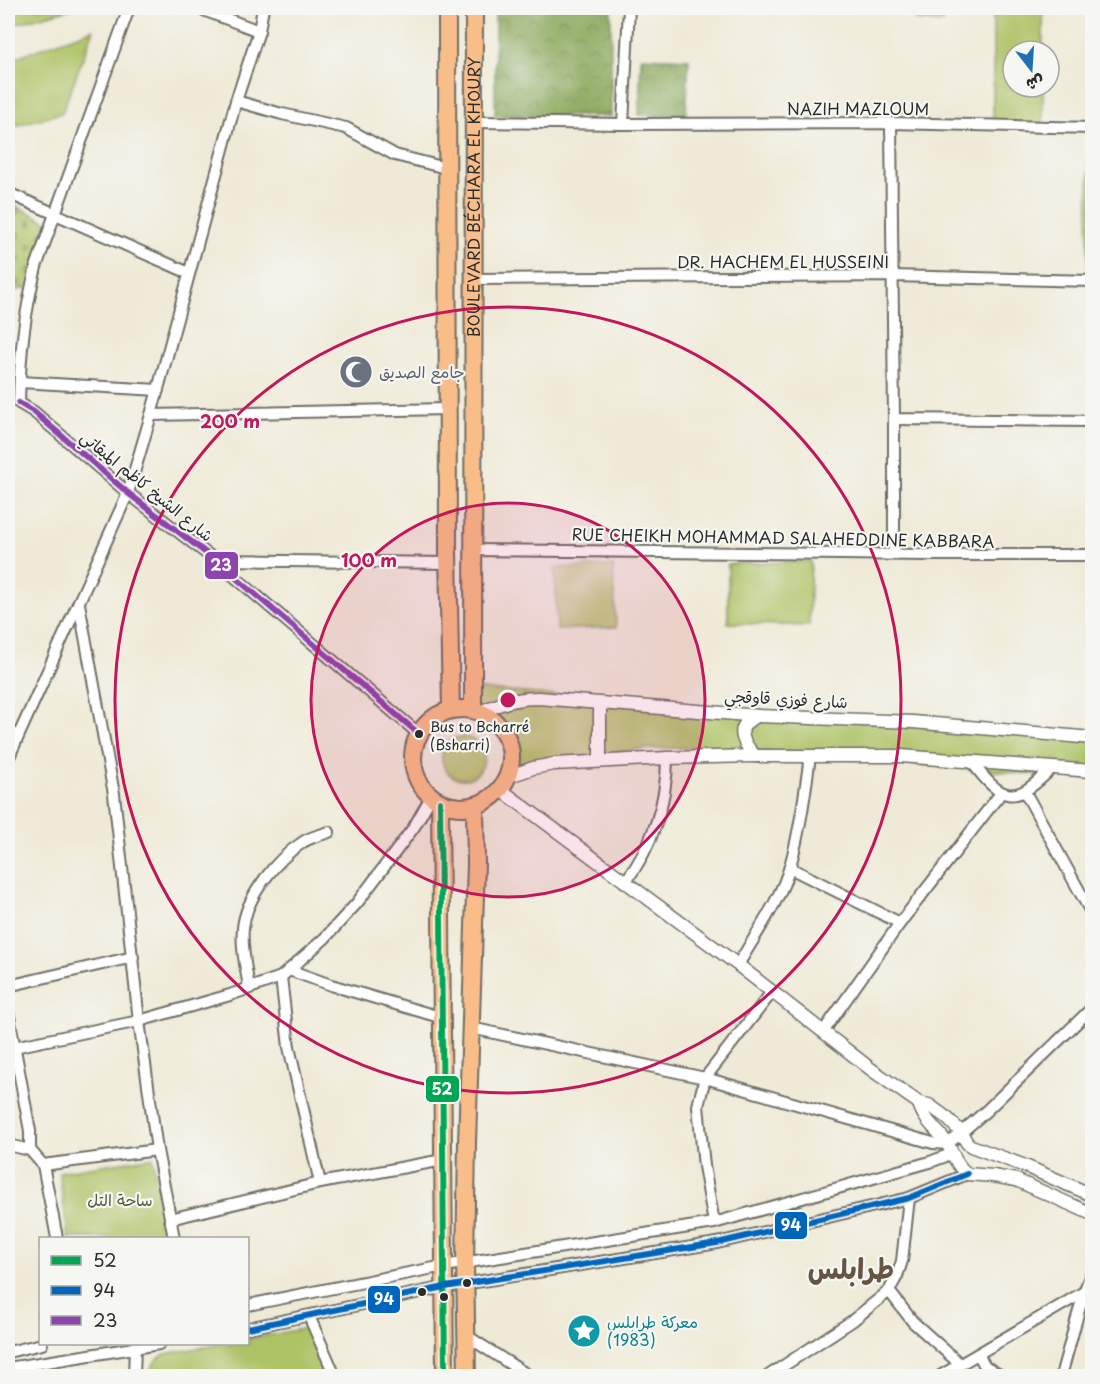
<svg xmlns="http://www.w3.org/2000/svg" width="1100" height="1384" font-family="'Playpen Sans','Playpen Sans Arabic',sans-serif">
	<defs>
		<pattern id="forest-crowns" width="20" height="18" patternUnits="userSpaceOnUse" patternTransform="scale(1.5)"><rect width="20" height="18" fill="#8aa85b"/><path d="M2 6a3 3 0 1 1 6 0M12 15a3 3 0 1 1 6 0" fill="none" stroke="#71894b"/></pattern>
		<pattern id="cemetery-stones" width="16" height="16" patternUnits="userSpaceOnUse" patternTransform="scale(1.5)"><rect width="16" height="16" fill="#aec266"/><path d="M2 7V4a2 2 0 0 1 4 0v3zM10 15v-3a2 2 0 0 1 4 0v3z" fill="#8e9e54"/></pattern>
	</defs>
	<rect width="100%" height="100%" fill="#f6f6f2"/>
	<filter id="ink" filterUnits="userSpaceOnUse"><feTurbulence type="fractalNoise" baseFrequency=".0167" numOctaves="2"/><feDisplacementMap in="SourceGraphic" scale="12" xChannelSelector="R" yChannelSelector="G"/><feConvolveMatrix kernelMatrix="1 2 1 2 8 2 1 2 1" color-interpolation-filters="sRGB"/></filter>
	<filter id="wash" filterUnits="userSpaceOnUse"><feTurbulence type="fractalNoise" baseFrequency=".008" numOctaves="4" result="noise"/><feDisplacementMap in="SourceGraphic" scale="24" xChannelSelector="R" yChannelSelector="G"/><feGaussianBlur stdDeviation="1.35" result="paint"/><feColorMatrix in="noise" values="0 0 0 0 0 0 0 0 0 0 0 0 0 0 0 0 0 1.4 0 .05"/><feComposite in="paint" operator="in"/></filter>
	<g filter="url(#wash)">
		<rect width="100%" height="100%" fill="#efead7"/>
		<!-- green -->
		<g fill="#aec266" stroke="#6c7648" stroke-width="1.5">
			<polygon points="8,8 74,8 8,26"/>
			<polygon points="909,8 944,8 943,23 915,20"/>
			<polygon points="993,8 1043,8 1043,51 1013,51 1013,87 1043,87 1043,127 993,127"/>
			<polygon points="94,29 62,113 11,127 8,117 8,60"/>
			<polygon points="1092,146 1092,270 1088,270 1089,148"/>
			<polygon points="811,561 809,626 728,623 728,564"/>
			<polygon points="613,566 616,627 557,630 555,568"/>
			<path d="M 463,688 L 1092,738 L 1092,779 L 714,747 L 643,749 L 612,752 L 549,764 L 514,767 C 501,732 487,716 463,688 Z"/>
			<circle cx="463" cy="758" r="21"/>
			<polygon points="153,1157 165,1238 68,1238 59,1172"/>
			<polygon points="311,1327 332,1376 147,1376 155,1362 164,1354 222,1344 248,1344 248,1339"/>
		</g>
		<!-- forest -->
		<g fill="url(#forest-crowns)" stroke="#5a6a43" stroke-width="1.5">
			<rect x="495" y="8" width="116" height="108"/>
			<polygon points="641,57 689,59 686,117 639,115"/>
		</g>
		<!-- cemetery -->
		<polygon fill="url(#cemetery-stones)" stroke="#6c7648" stroke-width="1.5" points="8,202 47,222 26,288 8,292 8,294"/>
	</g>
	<g filter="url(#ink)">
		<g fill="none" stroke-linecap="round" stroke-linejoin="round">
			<defs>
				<g id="minor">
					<polyline points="198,8 259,31"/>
					<polyline points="236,101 282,114 346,128 395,155 446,168"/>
					<polyline points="475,122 623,124 891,123 1092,128"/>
					<polyline points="891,123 894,419 1092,421"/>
					<polyline points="623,124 629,8"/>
					<polyline points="8,193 189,273"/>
					<polyline points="474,279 892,276 1092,281"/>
					<polyline points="20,382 158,390"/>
					<polyline points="19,403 34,412 128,493 215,560 419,734"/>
					<path d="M 19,403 C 20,353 24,316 36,267 L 129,8"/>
					<polyline points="151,415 448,409"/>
					<polyline points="894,419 894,554"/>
					<polyline points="474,550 927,555 1092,555"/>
					<polyline points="215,560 449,563"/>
					<polyline points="79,604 114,794 139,1021 157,1150 174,1238"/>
					<polyline points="8,759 128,493 151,415 236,101 259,31 263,8"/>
					<path d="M 971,761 C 1003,803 1014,806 1052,768"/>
					<polyline points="1025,792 1092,914"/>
					<polyline points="790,868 900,923"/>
					<path d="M 625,882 C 652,848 667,801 667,758"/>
					<path d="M 738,965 C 755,935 781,899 790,866 C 800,831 805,793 810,756"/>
					<polyline points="289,970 331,985 443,1018"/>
					<polyline points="281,977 289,1047 320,1183"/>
					<polyline points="8,986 133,957"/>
					<path d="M 249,988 C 246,968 241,948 243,928 C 246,896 277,859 303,842 C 310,837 321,835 329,832"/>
					<polyline points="8,1011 30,1131 30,1150"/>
					<polyline points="471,1028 705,1078 933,1143 948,1144 986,1111 1092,1008"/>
					<polyline points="823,1032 900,923 1001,793"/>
					<polyline points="8,1057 14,1047 139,1021 230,995 281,977 325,938 357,903 414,827 431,797"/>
					<polyline points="8,1145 30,1150 43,1165 157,1150"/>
					<polyline points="43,1165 57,1238"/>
					<polyline points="170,1219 320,1183 443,1160"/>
					<polyline points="714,1223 704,1166 698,1106 705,1078 772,992"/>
					<polyline points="889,1291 913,1322 960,1364"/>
					<polyline points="248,1305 444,1266 714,1223 930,1162 951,1154"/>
					<polyline points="309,1316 335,1376"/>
					<polyline points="248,1328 445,1287 717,1243 909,1198 967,1174"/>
					<polyline points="467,1336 529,1376"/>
					<polyline points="8,1352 42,1344"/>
					<polyline points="978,1354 985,1366 1001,1376"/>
					<polyline points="8,1368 159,1344"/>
					<polyline points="134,1376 135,1347"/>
					<polyline points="768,1376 852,1321 889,1291 897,1276 902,1261 909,1198"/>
					<polyline points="940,1376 1084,1292"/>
					<polyline points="1061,1376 1084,1292 1092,1272"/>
				</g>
				<g id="tertiary">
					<polyline points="600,704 600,761"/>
					<path d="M 480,712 C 501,703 516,698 539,698 L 759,716 L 913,722 L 1092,738"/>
					<path d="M 755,756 C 741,741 734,725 758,716"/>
					<polyline points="507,777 533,768 554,764 667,758 755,756 901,756 1092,771"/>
					<polyline points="500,789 738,965 872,1070 919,1103 929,1105 947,1118 961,1132 967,1143 971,1146 1025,1166 1092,1195"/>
					<path d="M 919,1103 C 923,1120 937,1129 946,1142 C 955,1155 954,1163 967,1174 L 993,1176 L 1016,1180 L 1092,1214"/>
				</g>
				<g id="trunk">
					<polyline points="447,8 448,551 451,710"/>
					<circle cx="462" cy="758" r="49"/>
					<path id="s1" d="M 473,710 L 474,8"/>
					<polyline points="440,802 445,1376"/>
					<polyline points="467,1376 465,1263 467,1143 476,864 475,805"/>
				</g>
			</defs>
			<!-- minor casing -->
			<use href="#minor" stroke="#706e67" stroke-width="14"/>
			<!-- tertiary casing -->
			<use href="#tertiary" stroke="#706e67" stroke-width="15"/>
			<!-- trunk casing -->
			<use href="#trunk" stroke="#706e67" stroke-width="20"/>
			<!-- minor -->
			<use href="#minor" stroke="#fff" stroke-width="10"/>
			<!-- tertiary -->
			<use href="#tertiary" stroke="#fff" stroke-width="12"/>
			<!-- trunk -->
			<use href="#trunk" stroke="#f8bd89" stroke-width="16"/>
			<defs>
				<polyline id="bus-1" points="440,802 445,1376"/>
				<polyline id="bus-2" points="248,1328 445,1287 717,1243 909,1198 967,1174"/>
				<polyline id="bus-3" points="19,403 34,412 128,493 215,560 419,734"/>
			</defs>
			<!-- bus-1 casing -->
			<use href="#bus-1" stroke="#f6f6f2" stroke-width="10"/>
			<!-- bus-2 casing -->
			<use href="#bus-2" stroke="#f6f6f2" stroke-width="10"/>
			<!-- bus-3 casing -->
			<use href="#bus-3" stroke="#f6f6f2" stroke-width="10"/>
			<!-- bus-1 -->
			<use href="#bus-1" stroke="#00a651" stroke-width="6"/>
			<!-- bus-2 -->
			<use href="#bus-2" stroke="#0065bd" stroke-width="6"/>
			<!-- bus-3 -->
			<use href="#bus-3" stroke="#8e44ad" stroke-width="6"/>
		</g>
	</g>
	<!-- distance rings -->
	<circle cx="508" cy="700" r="197" fill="#c2185b" fill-opacity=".12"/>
	<g fill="none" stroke="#c2185b" stroke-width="3">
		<circle cx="508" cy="700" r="197"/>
		<circle cx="508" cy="700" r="393"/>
	</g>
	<!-- icons -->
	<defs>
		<symbol id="mosque-disc" viewBox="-11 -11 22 22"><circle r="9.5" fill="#6b7280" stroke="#f6f6f2"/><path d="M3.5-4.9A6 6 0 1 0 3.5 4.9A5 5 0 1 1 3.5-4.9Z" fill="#fff"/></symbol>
		<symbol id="sight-disc" viewBox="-11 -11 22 22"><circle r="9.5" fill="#0f9aa8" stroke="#f6f6f2"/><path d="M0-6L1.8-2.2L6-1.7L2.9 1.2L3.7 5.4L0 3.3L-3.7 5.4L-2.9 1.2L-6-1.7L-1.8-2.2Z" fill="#fff"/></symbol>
	</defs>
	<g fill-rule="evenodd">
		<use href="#mosque-disc" x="337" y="353" width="38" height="38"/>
		<use href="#sight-disc" x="565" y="1312" width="38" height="38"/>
	</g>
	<!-- markers -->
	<g fill="#2b2b2b" stroke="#f6f6f2" stroke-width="2">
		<circle cx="419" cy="734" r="5"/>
		<circle cx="467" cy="1283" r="5"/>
		<circle cx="422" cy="1292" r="5"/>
		<circle cx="444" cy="1297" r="5"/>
	</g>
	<g text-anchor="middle" stroke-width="4.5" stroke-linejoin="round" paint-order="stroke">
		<!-- bus labels -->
		<g font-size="14" fill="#2b2b2b" stroke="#f6f6f2" text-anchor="start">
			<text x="430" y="732">Bus to Bcharré<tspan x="430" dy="18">(Bsharri)</tspan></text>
		</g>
		<!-- street labels -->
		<g font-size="16" fill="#2b2b2b" stroke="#f6f6f2">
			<text x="858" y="115">NAZIH MAZLOUM</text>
			<text dy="6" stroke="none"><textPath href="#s1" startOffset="513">BOULEVARD BÉCHARA EL KHOURY</textPath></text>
			<text x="783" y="268">DR. HACHEM EL HUSSEINI</text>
			<text transform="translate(147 486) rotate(39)" y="6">شارع الشيخ كاظم الميقاتي</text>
			<text transform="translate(783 538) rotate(1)" y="6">RUE CHEIKH MOHAMMAD SALAHEDDINE KABBARA</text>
			<text transform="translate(786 699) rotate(3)" y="6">شارع فوزي قاوقجي</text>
		</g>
		<!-- worship labels -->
		<g font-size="16" fill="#5b616d" stroke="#f6f6f2" text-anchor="start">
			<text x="379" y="378">جامع الصديق</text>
		</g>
		<!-- park labels -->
		<g font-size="16" fill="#52583d" stroke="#f6f6f2">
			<text x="120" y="1206">ساحة التل</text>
		</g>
		<!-- culture labels -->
		<g font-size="16" fill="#0d838f" stroke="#f6f6f2" text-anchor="start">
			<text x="607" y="1328">معركة طرابلس<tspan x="607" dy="18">(1983)</tspan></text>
		</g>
		<!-- town labels -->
		<g font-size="28" font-weight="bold" fill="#675444" stroke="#f6f6f2">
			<text x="851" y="1279">طرابلس</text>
		</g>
	</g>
	<circle cx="508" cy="700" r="9" fill="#c2185b" stroke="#f6f6f2" stroke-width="3"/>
	<g font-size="18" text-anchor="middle" font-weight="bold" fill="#c2185b" stroke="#f6f6f2" stroke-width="4.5" stroke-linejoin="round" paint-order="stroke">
		<text x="230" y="428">200 m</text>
		<text x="369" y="567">100 m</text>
	</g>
	<g stroke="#f6f6f2" stroke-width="2">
		<rect x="204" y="551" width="35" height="29" rx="6" fill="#8e44ad"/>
		<rect x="425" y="1075" width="35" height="28" rx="6" fill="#00a651"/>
		<rect x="774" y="1211" width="34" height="29" rx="6" fill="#0065bd"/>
		<rect x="367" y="1285" width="34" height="29" rx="6" fill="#0065bd"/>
	</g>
	<g font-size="16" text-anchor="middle" font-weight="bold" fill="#fff">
		<text x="221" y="571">23</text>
		<text x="442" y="1095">52</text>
		<text x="791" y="1231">94</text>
		<text x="384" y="1305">94</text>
	</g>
	<!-- margin -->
	<rect width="1100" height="1384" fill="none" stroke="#f6f6f2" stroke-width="30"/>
	<!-- legend -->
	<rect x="39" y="1237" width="210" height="108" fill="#f6f6f2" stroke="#a5a5a2" stroke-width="1.5"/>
	<rect x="51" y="1256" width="30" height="9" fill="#00a651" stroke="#a5a5a2" stroke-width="1.5"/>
	<text x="93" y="1267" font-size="18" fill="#2b2b2b">52</text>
	<rect x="51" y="1286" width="30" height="9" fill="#0065bd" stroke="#a5a5a2" stroke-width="1.5"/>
	<text x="93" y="1297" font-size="18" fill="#2b2b2b">94</text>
	<rect x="51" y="1316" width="30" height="9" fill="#8e44ad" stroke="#a5a5a2" stroke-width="1.5"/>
	<text x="93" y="1327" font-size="18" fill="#2b2b2b">23</text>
	<!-- north arrow -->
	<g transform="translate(1031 69) rotate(163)"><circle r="28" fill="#f6f6f2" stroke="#a5a5a2" stroke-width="1.5"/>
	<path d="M0-4.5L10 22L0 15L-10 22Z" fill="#1f6fb2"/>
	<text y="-9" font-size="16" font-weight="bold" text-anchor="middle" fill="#2b2b2b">ش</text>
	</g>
</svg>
